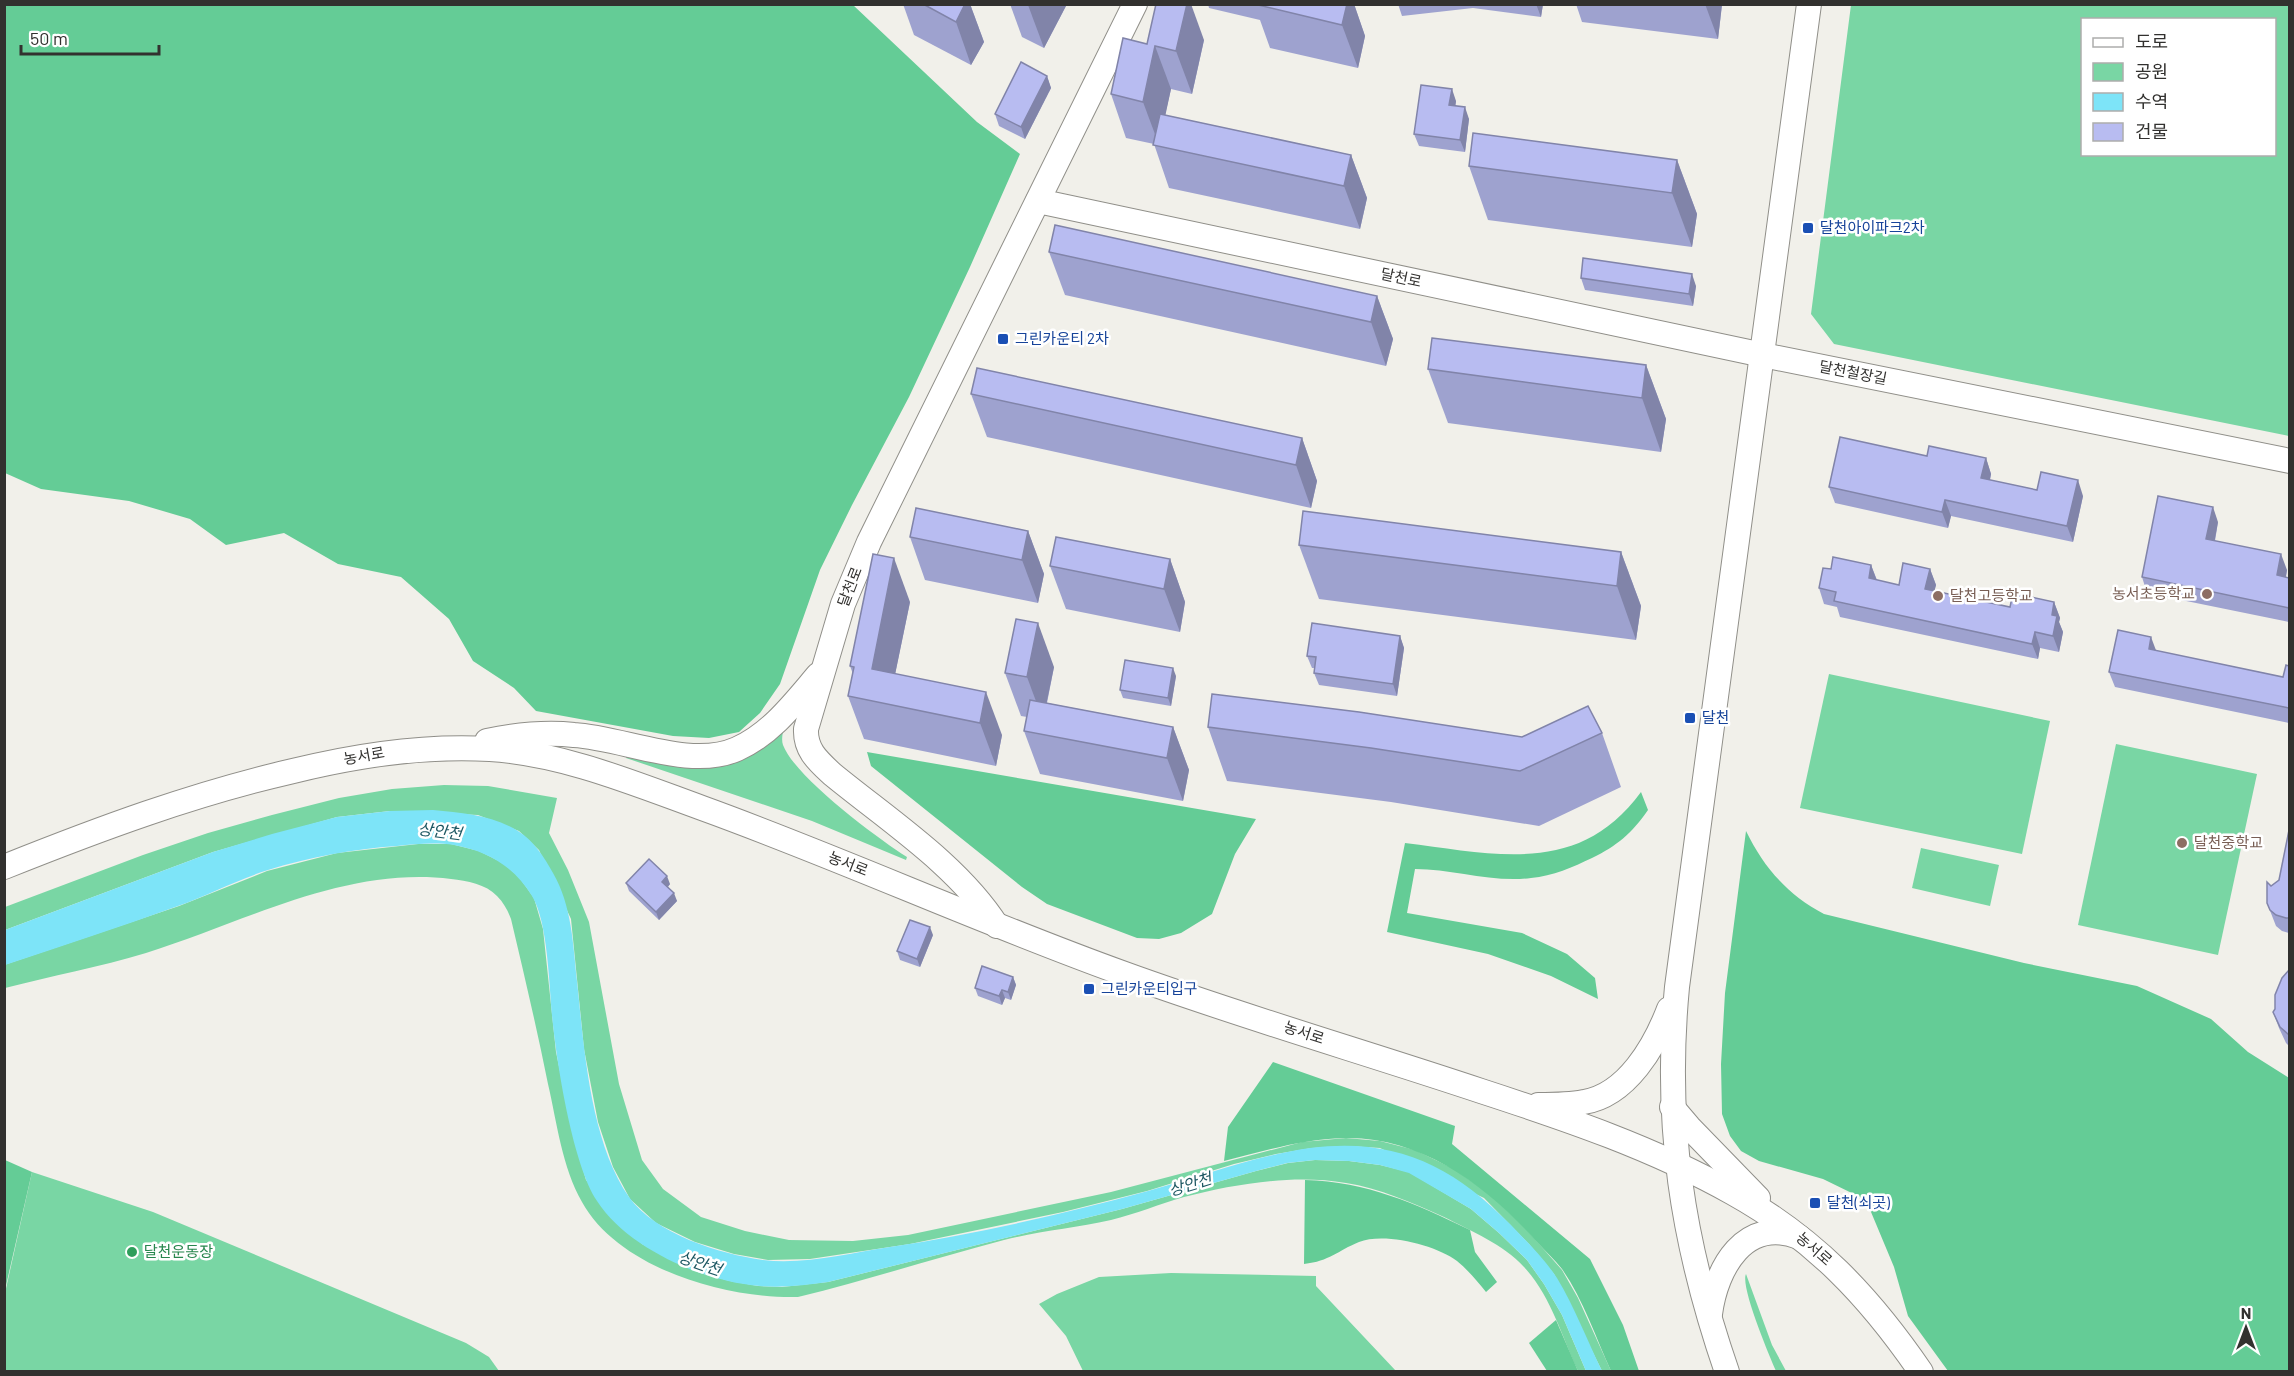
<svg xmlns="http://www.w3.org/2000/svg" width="2294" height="1376" font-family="Barlow,'Noto Sans KR',sans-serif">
	<rect width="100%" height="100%" fill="#f1f0ea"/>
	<!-- green -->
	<g fill="#79d6a4" fill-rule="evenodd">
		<path d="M 1851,5 L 2289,5 L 2289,436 L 1834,344 L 1811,314 ZM 2082,20 L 2274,20 L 2274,154 L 2082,154 Z"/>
		<polygon points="1829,674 2050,721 2022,854 1800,808"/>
		<path d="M 784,727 C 783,732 781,739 783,745 C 795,777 877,838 907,857 L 906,860 L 812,821 L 626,758 L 627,754 L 683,764 Z"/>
		<polygon points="2116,744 2257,774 2218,955 2078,925"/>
		<polygon points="444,785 488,786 557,798 549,833 568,870 589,922 619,1084 642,1160 663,1189 701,1217 745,1231 789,1240 853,1241 908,1235 1111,1192 1302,1142 1346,1138 1380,1141 1415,1150 1454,1169 1491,1195 1525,1228 1562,1270 1578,1298 1611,1371 1602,1371 1554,1274 1529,1244 1484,1198 1380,1148 1348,1146 1312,1148 1276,1154 1234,1164 1147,1191 1063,1212 910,1244 810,1259 768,1260 734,1254 695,1242 656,1223 630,1199 613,1167 598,1122 584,1049 571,919 539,850 519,831 478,815 390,811 337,817 213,852 5,930 5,907 143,855 208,833 272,815 339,798 392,789"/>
		<path d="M 418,844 L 451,844 L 479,851 L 503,863 L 519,877 L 534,898 L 543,929 L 556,1052 L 573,1134 L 586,1180 L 642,1244 L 700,1273 L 730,1281 L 758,1286 L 782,1287 L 828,1282 L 1122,1209 L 1256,1171 L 1288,1163 L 1315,1160 L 1349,1161 L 1380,1165 L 1409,1172 L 1471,1209 L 1499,1233 L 1527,1260 L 1544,1284 L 1562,1315 L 1586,1371 L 1578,1371 C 1562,1337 1551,1296 1524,1267 C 1503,1244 1471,1231 1444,1217 C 1413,1203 1379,1188 1346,1183 C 1294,1174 1234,1184 1184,1197 C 1159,1204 1136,1214 1111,1220 C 1075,1228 1039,1231 1004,1240 C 935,1258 868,1280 798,1297 C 727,1299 619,1269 582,1202 C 562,1167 557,1123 548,1084 C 537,1029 524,974 511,919 C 508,911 504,903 497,896 C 486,884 467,881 451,879 C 345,866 245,922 146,953 C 100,967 51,976 5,988 L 4,965 L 179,906 L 267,871 L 337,853 Z"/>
		<polygon points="1921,848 1999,865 1990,906 1912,888"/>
		<polygon points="32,1172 153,1212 466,1343 489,1357 499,1371 5,1371 5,1293"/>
		<polygon points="1171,1273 1316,1276 1316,1286 1396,1371 1083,1371 1066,1336 1039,1304 1057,1294 1099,1277"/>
		<path d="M 1746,1274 L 1772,1345 L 1786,1371 L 1776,1371 C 1769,1355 1740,1286 1746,1274 Z"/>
	</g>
	<!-- forest -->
	<g fill="#64cc96">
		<polygon points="5,4 853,5 977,122 1020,154 970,267 909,397 852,505 820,570 780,684 760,713 739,732 709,738 673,736 536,711 514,688 473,661 449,619 401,577 338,564 284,533 226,545 190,519 129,501 41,489 5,473"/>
		<polygon points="867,752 1256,819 1235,854 1212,914 1181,933 1159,939 1137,938 1047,904 1022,887 871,766"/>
		<path d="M 1641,792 L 1648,810 C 1632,833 1617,846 1592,858 C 1573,867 1553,876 1531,878 C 1493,883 1453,869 1415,869 L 1407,913 L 1522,933 L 1567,954 L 1595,978 L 1598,999 L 1551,976 L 1488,954 L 1387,932 L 1405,843 C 1495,854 1579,877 1641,792 Z"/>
		<path d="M 1746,831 C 1764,868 1788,895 1824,914 L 2024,963 L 2137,986 L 2211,1019 L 2248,1052 L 2289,1078 L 2289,1371 L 1948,1371 L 1908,1316 L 1894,1267 L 1866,1200 L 1823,1179 L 1759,1161 L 1741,1151 L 1730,1136 L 1722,1114 L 1721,1064 L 1725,993 Z"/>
		<path d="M 1273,1062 L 1455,1126 L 1452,1144 L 1590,1259 L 1623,1325 L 1639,1371 L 1611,1371 C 1596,1338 1583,1299 1562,1269 C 1555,1260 1545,1251 1537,1242 C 1488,1187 1422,1136 1344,1138 C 1303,1139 1264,1151 1224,1161 L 1228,1127 Z"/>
		<polygon points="5,1160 32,1172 5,1290"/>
		<path d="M 1305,1180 C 1368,1182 1414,1203 1470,1230 L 1475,1252 L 1497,1282 L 1486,1292 C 1477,1281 1468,1270 1457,1261 C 1436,1245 1384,1232 1359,1242 C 1337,1251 1330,1261 1304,1264 Z"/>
		<polygon points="1556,1320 1578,1371 1547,1371 1529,1343"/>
	</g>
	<!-- water -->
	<path fill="#7de4f8" d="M 433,810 C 463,813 492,815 518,831 C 534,841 544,857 553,873 C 572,906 573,944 577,981 C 584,1047 590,1141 629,1197 C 655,1234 720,1254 763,1260 C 804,1265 850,1253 890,1247 C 976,1234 1064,1214 1148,1191 C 1202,1176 1254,1156 1310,1148 C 1394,1137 1452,1165 1510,1224 C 1526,1241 1544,1258 1557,1278 C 1575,1308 1587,1340 1602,1371 L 1586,1371 L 1562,1315 L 1544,1284 L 1527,1260 L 1499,1233 L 1471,1209 L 1409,1173 L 1380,1165 L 1349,1161 L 1315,1160 L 1287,1163 L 1256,1171 L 1122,1209 L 828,1282 C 806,1285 783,1288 760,1286 C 705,1282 628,1249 597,1201 C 573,1164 558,1070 553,1025 C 549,991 549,924 532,896 C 514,866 487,851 454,845 C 436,842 415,844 397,846 C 353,849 310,857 268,870 C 237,880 208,895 178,906 C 120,927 62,946 5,965 L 5,930 L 213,852 L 272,834 L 337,817 L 390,811 Z"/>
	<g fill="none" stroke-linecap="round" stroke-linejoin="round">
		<defs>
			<g id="minor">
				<polyline points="1038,201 1763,355 2290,461"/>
				<path d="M 487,741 C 516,735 545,732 574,735 C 624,738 690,770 737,749 C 771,734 795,702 818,675"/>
				<path d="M 4,867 C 99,829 193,794 293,771 C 358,755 423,745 490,749 C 564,754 633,783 702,808 C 843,859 980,922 1122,973 C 1240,1016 1361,1051 1481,1091 C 1567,1119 1653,1148 1733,1193 C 1814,1238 1869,1296 1921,1372"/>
				<path d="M 997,926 C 958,865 888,820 832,774 C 818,761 805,750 806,729 L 843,604 L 869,542 L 1135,4"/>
				<path d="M 1538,1105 C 1553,1105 1569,1105 1584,1102 C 1627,1095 1655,1046 1669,1009"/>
				<polyline points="1672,1107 1689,1127 1758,1198"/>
				<path d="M 1710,1314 C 1716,1268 1745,1216 1799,1237"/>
				<path d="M 1727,1372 C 1682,1242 1664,1124 1677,987 L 1809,4"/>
			</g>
		</defs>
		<!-- minor casing -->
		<use href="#minor" stroke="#908f89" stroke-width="26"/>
		<!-- minor -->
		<use href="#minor" stroke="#fff" stroke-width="24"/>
	</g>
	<!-- wall -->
	<g fill="#9ea2cf">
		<polygon points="903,4 970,4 984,42 971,65 914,35"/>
		<polygon points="1010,4 1067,4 1044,48 1022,37"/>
		<polygon points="1208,4 1354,4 1365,36 1358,68 1270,48 1260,20 1209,8"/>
		<polygon points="1398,4 1543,4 1541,17 1473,8 1402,16"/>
		<polygon points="1576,4 1722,4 1722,5 1718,39 1582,22"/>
		<polygon points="1204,40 1192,94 1171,89 1165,115 1351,155 1367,198 1360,229 1169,188 1154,144 1126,138 1111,94 1147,44"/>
		<polygon points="1047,76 1051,88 1025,139 999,126 995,114"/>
		<polygon points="1456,101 1455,106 1469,119 1465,152 1419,146 1414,134"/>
		<polygon points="1677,160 1697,214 1692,247 1488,220 1469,166"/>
		<polygon points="1049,252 1377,296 1393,339 1386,366 1065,295"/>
		<polygon points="1581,278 1696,286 1693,306 1585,290"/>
		<polygon points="1646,365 1666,419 1661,452 1448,423 1428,369"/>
		<polygon points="971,394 1302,438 1317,481 1311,508 987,437"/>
		<polygon points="1927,456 1986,458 1991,474 1990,480 2037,490 2083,496 2073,542 1951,516 1948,528 1835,503 1829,487"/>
		<polygon points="2218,522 2215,541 2287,570 2286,577 2289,578 2289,622 2147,593 2142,577"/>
		<polygon points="1028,531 1044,574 1038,603 925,580 910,537"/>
		<polygon points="1299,545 1621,552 1641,606 1636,640 1319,599"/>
		<polygon points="1170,559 1185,602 1180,632 1066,609 1050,566"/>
		<polygon points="1871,565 1877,580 1899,585 1930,569 1936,585 1934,591 2010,607 2054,602 2060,618 2059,622 2063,632 2059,652 2040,648 2038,659 1840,617 1837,607 1824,604 1819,588 1831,569"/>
		<polygon points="910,602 895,674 1002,735 996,766 864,739 848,696 853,674 850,666"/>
		<polygon points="1400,636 1404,648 1397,696 1319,685 1314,673 1315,668 1312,668 1307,656"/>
		<polygon points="2157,651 2283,677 2289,666 2289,723 2115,687 2109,672"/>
		<polygon points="1054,667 1047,703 1173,727 1189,770 1183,801 1040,774 1024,731 1027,717 1021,716 1005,673"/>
		<polygon points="1176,676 1171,706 1123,698 1120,690"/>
		<polygon points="1208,727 1522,737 1602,733 1621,787 1539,826 1391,802 1227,781"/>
		<polygon points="2289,830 2289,933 2282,931 2276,926 2267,903 2271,886 2279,880"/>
		<polygon points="626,883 670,884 668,887 677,901 659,920 629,891"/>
		<polygon points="933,935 920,967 900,960 897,951"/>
		<polygon points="2289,970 2289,1046 2286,1043 2279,1028 2273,1012 2275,1009"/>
		<polygon points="1013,977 1016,985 1011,1000 1005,998 1002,1005 978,996 975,988"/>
	</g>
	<!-- shaded-wall -->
	<g fill="#8184a9">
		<polygon points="965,4 970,4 984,42 971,65 956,22"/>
		<polygon points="1029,4 1067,4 1044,48 1028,5"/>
		<polygon points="1187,4 1191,4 1204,40 1192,94 1176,51"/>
		<polygon points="1347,4 1354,4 1365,36 1358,68 1342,25"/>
		<polygon points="1536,4 1543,4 1541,17"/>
		<polygon points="1705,4 1722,4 1718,39"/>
		<polygon points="1155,46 1171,89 1159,145 1143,102"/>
		<polygon points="1047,76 1051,88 1025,139 1021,127"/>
		<polygon points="1452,89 1456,101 1454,117 1449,105"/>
		<polygon points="1465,107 1469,119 1465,152 1460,140"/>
		<polygon points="1351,155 1367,198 1360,229 1344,186"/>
		<polygon points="1677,160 1697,214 1692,247 1672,193"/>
		<polygon points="1692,274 1696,286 1693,306 1689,294"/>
		<polygon points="1377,296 1393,339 1386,366 1371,322"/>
		<polygon points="1646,365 1666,419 1661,452 1642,398"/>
		<polygon points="1302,438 1317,481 1311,508 1296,465"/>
		<polygon points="1986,458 1991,474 1987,494 1981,478"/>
		<polygon points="2078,480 2083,496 2073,542 2067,526"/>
		<polygon points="1945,500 1951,516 1948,528 1942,512"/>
		<polygon points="2213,507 2218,522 2212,555 2206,539"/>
		<polygon points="1028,531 1044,574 1038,603 1022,560"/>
		<polygon points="1621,552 1641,606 1636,640 1617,586"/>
		<polygon points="2281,554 2287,570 2283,591 2277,575"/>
		<polygon points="894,558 910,602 889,704 872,669"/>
		<polygon points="1170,559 1185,602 1180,632 1164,589"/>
		<polygon points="1871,565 1877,581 1869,578"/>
		<polygon points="1930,569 1936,585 1931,605 1925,589"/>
		<polygon points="2054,602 2060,618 2059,622 2063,632 2059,652 2053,636 2052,615"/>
		<polygon points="1038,623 1054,667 1043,720 1027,677"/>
		<polygon points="2035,632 2040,648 2038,659 2032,644"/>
		<polygon points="1400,636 1404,648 1397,696 1393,684"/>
		<polygon points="2151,637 2157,653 2149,649"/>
		<polygon points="1173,668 1176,676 1171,706 1168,698"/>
		<polygon points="986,692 1002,735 996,766 980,723"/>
		<polygon points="1173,727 1189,770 1183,801 1167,758"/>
		<polygon points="667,876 670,884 665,890 662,882"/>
		<polygon points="674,893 677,901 659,920 656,912"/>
		<polygon points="930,927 933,935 920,967 917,959"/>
		<polygon points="1013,977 1016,985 1011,1000 1008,992"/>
		<polygon points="1002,990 1005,998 1002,1005 999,996"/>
	</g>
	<!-- building -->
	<g fill="#b8bcf1" stroke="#8184a9" stroke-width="1.5">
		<polygon points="923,4 965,4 956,22"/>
		<polygon points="1156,4 1187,4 1176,51 1155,46 1143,102 1111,94 1123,38 1147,44"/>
		<polygon points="1254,4 1347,4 1342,25"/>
		<polygon points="1021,62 1047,76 1021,127 995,114"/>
		<polygon points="1421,85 1452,89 1449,105 1465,107 1460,140 1414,134"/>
		<polygon points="1160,114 1351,155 1344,186 1153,145"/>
		<polygon points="1473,133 1677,160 1672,193 1469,166"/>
		<polygon points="1055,225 1377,296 1371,322 1049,252"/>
		<polygon points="1583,258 1692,274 1689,294 1581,278"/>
		<polygon points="1432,338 1646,365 1642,398 1428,369"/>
		<polygon points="977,368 1302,438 1296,465 971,394"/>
		<polygon points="1840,437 1927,456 1929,446 1986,458 1981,478 2037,490 2041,472 2078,480 2067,526 1945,500 1942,512 1829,487"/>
		<polygon points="2158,496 2213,507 2206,539 2281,554 2277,575 2289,578 2289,608 2142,577"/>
		<polygon points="916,508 1028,531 1022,560 910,537"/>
		<polygon points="1303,511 1621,552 1617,586 1299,545"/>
		<polygon points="1056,537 1170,559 1164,589 1050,566"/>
		<polygon points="873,554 894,558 872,669 986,692 980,723 848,696 854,667 850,666"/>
		<polygon points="1833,557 1871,565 1869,578 1899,585 1903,563 1930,569 1925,589 2010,607 2013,593 2054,602 2052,615 2057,616 2053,636 2035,632 2032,644 1834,601 1836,592 1819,588 1823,568 1831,569"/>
		<polygon points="1016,619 1038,623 1027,677 1005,673"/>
		<polygon points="1312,623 1400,636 1393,684 1314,673 1316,657 1307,656"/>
		<polygon points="2118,630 2151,637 2149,649 2283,677 2286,665 2289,666 2289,708 2109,672"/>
		<polygon points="1125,660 1173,668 1168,698 1120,690"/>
		<polygon points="1212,694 1359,712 1522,737 1588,706 1602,733 1520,771 1371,748 1208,727"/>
		<polygon points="1030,700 1173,727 1167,758 1024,731"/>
		<polygon points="2289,830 2289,918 2286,918 2276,915 2270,910 2267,903 2267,882 2271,886 2279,880"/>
		<polygon points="649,859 667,876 662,882 674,893 656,912 626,883"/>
		<polygon points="910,920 930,927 917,959 897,951"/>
		<polygon points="982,966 1013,977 1008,992 1002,990 999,996 975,988"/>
		<polygon points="2289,970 2289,1035 2280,1027 2273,1012 2275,1009 2275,995 2282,978"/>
	</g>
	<!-- markers -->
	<g fill="#1a4fb4" stroke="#fff" stroke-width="2">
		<rect x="1802" y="222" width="12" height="12" rx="3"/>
		<rect x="997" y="333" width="12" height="12" rx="3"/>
		<rect x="1684" y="712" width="12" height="12" rx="3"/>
		<rect x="1083" y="983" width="12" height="12" rx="3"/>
		<rect x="1809" y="1197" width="12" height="12" rx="3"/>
	</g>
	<g fill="#8d6e63" stroke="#fff" stroke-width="2">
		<circle cx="2207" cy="594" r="6"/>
		<circle cx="1938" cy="596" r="6"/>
		<circle cx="2182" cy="843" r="6"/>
	</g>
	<circle fill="#2e9e5b" stroke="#fff" stroke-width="2" cx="132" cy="1252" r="6"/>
	<g text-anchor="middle" stroke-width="5" stroke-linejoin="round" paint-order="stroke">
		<!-- transit labels -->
		<g font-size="15" fill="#164399" stroke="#fff" text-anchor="start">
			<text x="1820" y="233">달천아이파크2차</text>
			<text x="1015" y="344">그린카운티 2차</text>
			<text x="1702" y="723">달천</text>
			<text x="1101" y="994">그린카운티입구</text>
			<text x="1827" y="1208">달천(쇠곳)</text>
		</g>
		<!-- street labels -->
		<g font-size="15" fill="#32312f" stroke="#fff">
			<text transform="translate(1401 278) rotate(12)" y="5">달천로</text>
			<text transform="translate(1853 373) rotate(11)" y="5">달천철장길</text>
			<text transform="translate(850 587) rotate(-69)" y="5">달천로</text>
			<text transform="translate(364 756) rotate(-10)" y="5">농서로</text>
			<text transform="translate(848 864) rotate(21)" y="5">농서로</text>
			<text transform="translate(1304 1033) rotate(18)" y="5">농서로</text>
			<text transform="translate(1814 1249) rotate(41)" y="5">농서로</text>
		</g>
		<!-- education labels -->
		<g font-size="15" fill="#785e54" stroke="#fff" text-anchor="start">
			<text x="2195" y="599" text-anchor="end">농서초등학교</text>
			<text x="1950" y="601">달천고등학교</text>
			<text x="2194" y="848">달천중학교</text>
		</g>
		<!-- leisure labels -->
		<g font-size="15" fill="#27864d" stroke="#fff" text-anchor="start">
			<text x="144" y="1257">달천운동장</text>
		</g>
		<!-- water labels -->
		<g font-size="16" font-style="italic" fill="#1c5762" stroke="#fff">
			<text transform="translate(440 831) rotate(7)" y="6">상안천</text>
			<text transform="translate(1190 1184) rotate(-17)" y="6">상안천</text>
			<text transform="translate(700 1263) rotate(19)" y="6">상안천</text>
		</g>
	</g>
	<!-- border -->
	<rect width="2294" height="1376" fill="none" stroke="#32312f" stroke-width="12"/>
	<!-- legend -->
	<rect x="2081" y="18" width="195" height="138" fill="#ffffff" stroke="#adadac" stroke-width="1.5"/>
	<rect x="2093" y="38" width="30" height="9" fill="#ffffff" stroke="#adadac" stroke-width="1.5"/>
	<text x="2135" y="48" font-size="18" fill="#32312f">도로</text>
	<rect x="2093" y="63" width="30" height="18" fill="#79d6a4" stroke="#adadac" stroke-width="1.5"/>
	<text x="2135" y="78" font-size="18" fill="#32312f">공원</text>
	<rect x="2093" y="93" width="30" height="18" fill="#7de4f8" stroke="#adadac" stroke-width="1.5"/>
	<text x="2135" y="108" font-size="18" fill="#32312f">수역</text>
	<rect x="2093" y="123" width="30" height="18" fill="#b8bcf1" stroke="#adadac" stroke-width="1.5"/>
	<text x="2135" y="138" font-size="18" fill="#32312f">건물</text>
	<!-- north arrow -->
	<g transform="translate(2246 1328)" stroke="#ffffff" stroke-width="4.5" paint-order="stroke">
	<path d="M0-4.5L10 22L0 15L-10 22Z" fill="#32312f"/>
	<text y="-9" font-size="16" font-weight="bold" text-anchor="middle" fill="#32312f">N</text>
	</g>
	<!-- scale -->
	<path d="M21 45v9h138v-9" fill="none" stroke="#32312f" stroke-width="3"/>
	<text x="30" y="45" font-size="18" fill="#32312f" stroke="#ffffff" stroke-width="4.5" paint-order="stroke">50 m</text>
</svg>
